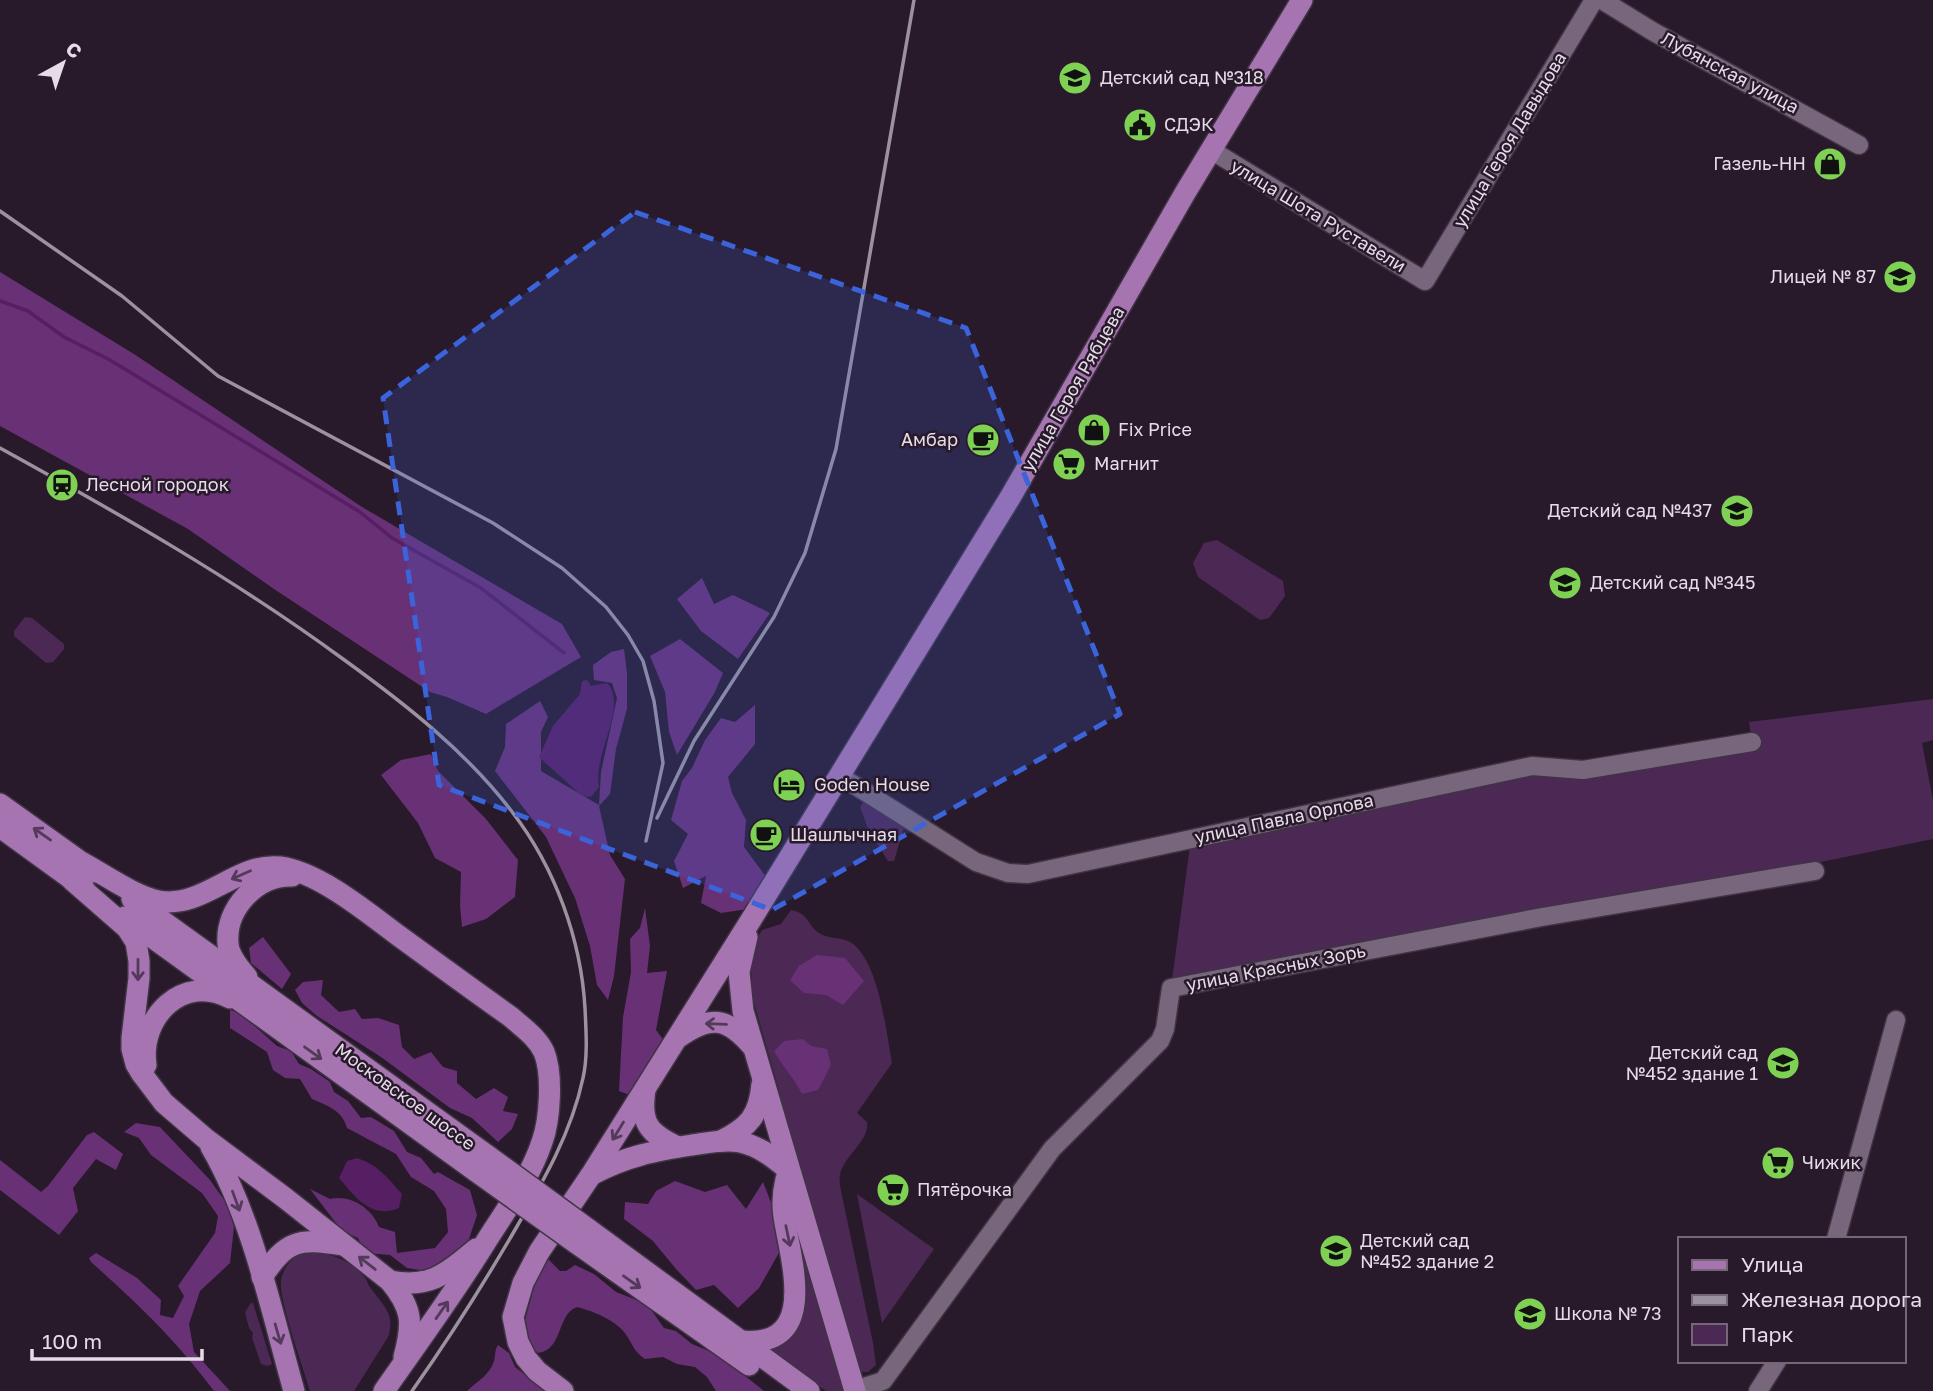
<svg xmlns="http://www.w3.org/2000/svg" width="1933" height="1391" font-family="'Golos Text',sans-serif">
	<rect width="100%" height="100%" fill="#281a2b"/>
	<!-- green -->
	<g fill="#4c2955">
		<polygon points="1217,540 1283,581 1285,596 1269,618 1260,620 1198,577 1193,563 1204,543"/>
		<polygon points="25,617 32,618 64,644 64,649 53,662 46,663 14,636 14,631"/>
		<polygon points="1933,699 1933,740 1922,743 1933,800 1933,839 1738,879 1185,975 1171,988 1191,838 1532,766 1583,770 1752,742 1749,722"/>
		<polygon points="864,801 905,824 894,861 888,861 869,831 860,807"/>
		<path d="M 791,910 C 810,914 806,924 819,933 C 828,939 841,937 850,942 C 879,959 886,1032 892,1063 L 857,1113 L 867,1122 C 870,1140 844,1156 840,1174 C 839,1178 840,1182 840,1186 L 873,1343 L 876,1365 L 868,1372 L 862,1372 L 857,1367 L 789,1136 L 778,1087 L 752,996 L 751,959 L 755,942 L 762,930 L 781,924 Z"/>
		<polygon points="857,1194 934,1249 882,1323"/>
		<path d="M 794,1214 L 846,1391 L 826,1391 L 766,1347 C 773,1344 781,1342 786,1338 C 821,1313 800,1248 794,1214 Z"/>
		<path d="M 310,1251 C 331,1253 352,1261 365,1278 C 368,1281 367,1284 370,1287 C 382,1305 396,1313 388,1337 L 354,1391 L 310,1391 C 304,1370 278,1298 281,1280 C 284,1265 295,1254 310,1251 Z"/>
		<polygon points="251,1303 253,1303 272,1364 267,1366 261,1364 252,1338 253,1333 249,1328 245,1312"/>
	</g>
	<!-- forest -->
	<g fill="#683075">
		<polygon points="0,272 134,354 362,507 562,624 581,657 486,714 447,697 430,692 274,589 188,529 0,426"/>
		<polygon points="702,578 714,604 733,595 770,613 738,659 701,631 677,599"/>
		<polygon points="680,639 723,673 715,692 677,755 669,732 665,692 650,656"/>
		<polygon points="624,649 627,673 627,709 616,749 610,794 599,806 610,855 625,879 614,976 608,1000 597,985 590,946 575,898 546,837 495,771 505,747 506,724 540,701 548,717 541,732 541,771 599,805 601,772 617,698 612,683 594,680 593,665 611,652"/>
		<polygon points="755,705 755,744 728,777 732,793 746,820 744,847 767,878 748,909 721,913 701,903 706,876 683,888 674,861 688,834 671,820 682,781 692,768 705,740 721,718 735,722"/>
		<polygon points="431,754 438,771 486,819 518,860 515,897 486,919 462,927 460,906 461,872 435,858 418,823 381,775 401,760"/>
		<polygon points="645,908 650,946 647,973 667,971 656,1030 665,1042 632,1096 619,1091 623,1017 631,972 630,939 640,928"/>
		<polygon points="263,937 291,974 282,989 251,963 249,948"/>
		<polygon points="817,955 845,958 864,981 843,1005 826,995 804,993 790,980 799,966"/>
		<polygon points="323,980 321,995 339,1012 355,1009 362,1019 378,1018 399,1025 402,1047 414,1059 431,1052 443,1067 457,1071 457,1083 476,1099 494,1088 508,1097 503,1111 518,1114 512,1129 498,1142 472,1118 450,1108 381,1057 317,1016 302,1003 295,990 303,982"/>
		<path d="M 230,1010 L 240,1013 L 277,1046 L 291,1051 L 299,1064 L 311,1069 L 330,1082 L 334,1092 L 348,1101 L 361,1118 L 371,1117 L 394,1131 L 407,1152 L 421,1158 L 434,1174 L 438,1172 L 470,1190 L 477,1215 L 469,1239 L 449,1261 L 426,1271 L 407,1268 L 390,1255 L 365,1253 L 358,1238 L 342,1231 L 310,1189 L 330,1199 C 350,1194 372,1208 379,1227 L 395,1232 L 397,1253 L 435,1248 L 448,1232 L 446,1209 L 434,1191 L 411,1177 L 396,1154 L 347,1128 C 342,1110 328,1106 312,1099 L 300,1079 L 285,1078 L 273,1070 L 267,1052 L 230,1028 Z"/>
		<path d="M 803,1039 L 811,1046 L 827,1049 L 831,1065 L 818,1090 L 802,1094 C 794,1078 783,1067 774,1051 L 784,1041 Z"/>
		<path d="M 136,1123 L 160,1127 L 210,1180 L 227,1204 L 234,1227 L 230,1263 L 200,1291 L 189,1324 L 194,1352 L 230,1391 L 214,1391 C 176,1340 138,1304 91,1262 L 89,1258 L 96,1253 L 137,1278 L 161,1300 L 160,1315 L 173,1318 L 184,1296 L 178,1286 L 215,1233 L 218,1216 L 202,1193 L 151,1155 L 139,1138 L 124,1132 Z"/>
		<polygon points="94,1132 123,1154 116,1170 96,1159 73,1188 78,1211 59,1235 0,1190 0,1160 41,1192 48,1186 87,1135"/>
		<polygon points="675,1181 705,1192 727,1185 746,1209 763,1182 772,1205 780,1251 759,1288 738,1308 714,1285 696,1290 676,1269 653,1241 624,1219 625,1202 648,1204 656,1191"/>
		<path d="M 545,1259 L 548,1259 L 560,1271 L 566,1271 L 575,1265 L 594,1274 L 616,1292 L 647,1304 L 664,1328 L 676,1331 L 692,1344 L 719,1355 L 764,1391 L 716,1391 L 707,1377 L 695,1367 L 677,1364 L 663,1357 L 645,1359 C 633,1350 634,1347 627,1336 C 618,1321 593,1311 577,1307 C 556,1315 564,1349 538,1353 L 528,1344 L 522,1331 L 538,1273 Z"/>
		<path d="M 498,1345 L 509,1353 L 515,1367 L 546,1391 L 467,1391 C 476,1382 490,1375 494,1361 C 496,1355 494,1351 498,1345 Z"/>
	</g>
	<!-- water -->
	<g fill="#561e63">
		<path d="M 587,680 L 591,686 L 607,683 C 629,705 592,756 599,787 L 591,797 L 582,796 L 539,757 L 553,726 L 580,694 L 582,681 Z"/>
		<path d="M 357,1158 C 377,1164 389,1179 402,1194 L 399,1208 C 372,1220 355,1197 339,1178 L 347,1161 Z"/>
	</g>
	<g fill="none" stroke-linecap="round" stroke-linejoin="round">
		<!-- stream -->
		<polyline stroke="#561e63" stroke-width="3.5" points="0,301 28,311 64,337 110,360 360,512 392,538 481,588 564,653"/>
		<defs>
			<g id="minor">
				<polyline points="1602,0 1652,31 1859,145"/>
				<polyline points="1211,150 1425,281 1594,0"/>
				<polyline points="840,776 976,862 1008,873 1028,874 1532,766 1583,770 1752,742"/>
				<polyline points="1836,1239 1896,1020"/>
				<polyline points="854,1390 883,1381 1052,1149 1160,1041 1165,1029 1171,988 1542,917 1815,871"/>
				<polyline points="1758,1391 1777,1361"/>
			</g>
			<g id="major">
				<polyline points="0,804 95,872"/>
				<polyline points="0,827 84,888"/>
				<path d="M 83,863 C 105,875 136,897 159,901 C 203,909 237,862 280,867 C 319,872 368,913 399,936 C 436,963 473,990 511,1017 C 523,1028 537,1037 544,1052 C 553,1074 550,1120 542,1142 C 530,1178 507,1208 487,1240 C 455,1292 419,1341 384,1391"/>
				<path d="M 72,880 L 127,928 L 136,942 L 139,961 L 139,978 L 132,1038 L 132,1049 L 136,1064 L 142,1074 L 164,1103 L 206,1139 L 285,1198 L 390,1281 C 413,1309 413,1323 404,1357"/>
				<polyline points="132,899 488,1156"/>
				<polyline points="124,917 477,1172"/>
				<polyline points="747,937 739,972 743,1011 855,1391"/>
				<path d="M 247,977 C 239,968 229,955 228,944 C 225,908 257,875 292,876"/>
				<path d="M 679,1037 C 710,1015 727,1017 752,1046"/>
				<path d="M 146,1065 C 139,1017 183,973 230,998"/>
				<path d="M 645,1090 C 640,1123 648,1133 678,1147"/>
				<path d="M 721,1141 C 749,1127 759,1116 762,1084"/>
				<path d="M 211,1147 C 252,1217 272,1313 294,1391"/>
				<path d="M 593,1174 C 627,1156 654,1151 692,1145 C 708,1143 724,1139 740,1142 C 759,1146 773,1157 787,1169"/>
				<polyline points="588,1229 809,1391"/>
				<polyline points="576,1243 749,1365"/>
				<path d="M 262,1277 C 287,1240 298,1238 342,1245"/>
				<path d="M 390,1281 C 430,1289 447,1273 476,1249"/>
				<path d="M 740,1341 C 820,1349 791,1262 784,1217 C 782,1204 783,1191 786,1179"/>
				<polyline points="563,1391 537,1371 526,1358 518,1342 513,1317 523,1283 539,1252 591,1175 754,915 1011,496 1185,193 1302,0"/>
			</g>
		</defs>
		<!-- minor casing -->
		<use href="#minor" stroke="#3f3443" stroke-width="21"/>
		<!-- major casing -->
		<use href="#major" stroke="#3f3443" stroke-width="24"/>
		<!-- minor -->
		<use href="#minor" stroke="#78677c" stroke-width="18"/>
		<!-- major -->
		<use href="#major" stroke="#a574b1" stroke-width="21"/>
		<!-- rail -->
		<g stroke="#9c919f" stroke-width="3.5">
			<polyline points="0,211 122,296 218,376 493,523 562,568 606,607 628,635 643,661 654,701 663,763 646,841"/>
			<path d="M 0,448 C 118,513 234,579 343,659 C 404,703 467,752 513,813 C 555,868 581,939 585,1008 C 586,1030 588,1057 583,1078 C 571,1135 541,1185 512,1235 C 481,1288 448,1340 412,1391"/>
			<polyline points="657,818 694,741 774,617 805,553 836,449 914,0"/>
		</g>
		<defs>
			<g id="major-bridge">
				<polyline points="488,1156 588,1229"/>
				<polyline points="477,1172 576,1243"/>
			</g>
		</defs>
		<!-- major-bridge casing -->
		<use href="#major-bridge" stroke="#3f3443" stroke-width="24" stroke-linecap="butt"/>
		<!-- major-bridge -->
		<use href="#major-bridge" stroke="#a574b1" stroke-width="21"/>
	</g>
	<!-- one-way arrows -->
	<defs><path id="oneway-shaft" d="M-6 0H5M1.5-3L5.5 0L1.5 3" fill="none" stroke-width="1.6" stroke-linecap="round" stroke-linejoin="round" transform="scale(1.75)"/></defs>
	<g stroke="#543a5a">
		<use href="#oneway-shaft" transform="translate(42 834) rotate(-145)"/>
		<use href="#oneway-shaft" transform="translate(241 875) rotate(156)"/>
		<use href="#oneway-shaft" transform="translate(138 970) rotate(90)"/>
		<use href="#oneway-shaft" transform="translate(716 1024) rotate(-178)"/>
		<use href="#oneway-shaft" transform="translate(313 1053) rotate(36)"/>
		<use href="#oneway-shaft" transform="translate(618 1131) rotate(122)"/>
		<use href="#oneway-shaft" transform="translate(236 1201) rotate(70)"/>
		<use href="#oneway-shaft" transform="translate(788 1236) rotate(78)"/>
		<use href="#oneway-shaft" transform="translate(367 1263) rotate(-142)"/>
		<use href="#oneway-shaft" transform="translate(632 1282) rotate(35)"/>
		<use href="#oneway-shaft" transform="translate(442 1310) rotate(-55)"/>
		<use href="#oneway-shaft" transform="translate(278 1334) rotate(74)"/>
	</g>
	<!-- marked area -->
	<path fill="#3b63da" fill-opacity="0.2" stroke="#3b63da" stroke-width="5" stroke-dasharray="14 9" stroke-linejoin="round" d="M 635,212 L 966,328 L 1120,714 L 772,910 L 439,785 L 383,398 Z"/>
	<!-- icons -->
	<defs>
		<symbol id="school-disc" viewBox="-11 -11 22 22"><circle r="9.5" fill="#7ed153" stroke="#281a2b"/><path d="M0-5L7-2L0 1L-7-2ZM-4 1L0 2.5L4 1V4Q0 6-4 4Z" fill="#111"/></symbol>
		<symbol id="civic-disc" viewBox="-11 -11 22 22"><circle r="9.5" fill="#7ed153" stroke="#281a2b"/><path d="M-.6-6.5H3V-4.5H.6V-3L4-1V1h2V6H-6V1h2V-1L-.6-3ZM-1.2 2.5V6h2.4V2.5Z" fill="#111"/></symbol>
		<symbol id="shop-disc" viewBox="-11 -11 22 22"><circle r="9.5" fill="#7ed153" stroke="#281a2b"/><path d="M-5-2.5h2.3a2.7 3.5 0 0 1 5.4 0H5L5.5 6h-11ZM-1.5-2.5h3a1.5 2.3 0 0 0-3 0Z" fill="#111"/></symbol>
		<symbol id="cafe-disc" viewBox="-11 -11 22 22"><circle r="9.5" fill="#7ed153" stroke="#281a2b"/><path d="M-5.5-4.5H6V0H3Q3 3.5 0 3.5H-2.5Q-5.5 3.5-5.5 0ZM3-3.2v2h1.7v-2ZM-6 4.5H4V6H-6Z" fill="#111"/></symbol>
		<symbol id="supermarket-disc" viewBox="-11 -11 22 22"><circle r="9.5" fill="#7ed153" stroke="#281a2b"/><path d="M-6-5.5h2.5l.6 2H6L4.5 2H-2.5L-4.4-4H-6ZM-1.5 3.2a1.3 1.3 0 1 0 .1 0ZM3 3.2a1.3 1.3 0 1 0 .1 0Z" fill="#111"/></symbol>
		<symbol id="station-disc" viewBox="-11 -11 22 22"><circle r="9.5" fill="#7ed153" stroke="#281a2b"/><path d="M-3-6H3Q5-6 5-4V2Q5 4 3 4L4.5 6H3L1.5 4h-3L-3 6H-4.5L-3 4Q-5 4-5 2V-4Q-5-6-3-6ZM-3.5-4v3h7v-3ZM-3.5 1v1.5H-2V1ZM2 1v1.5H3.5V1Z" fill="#111"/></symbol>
		<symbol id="hotel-disc" viewBox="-11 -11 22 22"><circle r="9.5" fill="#7ed153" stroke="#281a2b"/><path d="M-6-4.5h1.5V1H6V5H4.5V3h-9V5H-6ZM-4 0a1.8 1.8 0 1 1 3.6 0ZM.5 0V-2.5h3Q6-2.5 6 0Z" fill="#111"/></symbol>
	</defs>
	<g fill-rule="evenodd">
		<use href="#school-disc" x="1056" y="59" width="38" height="38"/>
		<use href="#civic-disc" x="1121" y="106" width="38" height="38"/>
		<use href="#shop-disc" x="1811" y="145" width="38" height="38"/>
		<use href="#school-disc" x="1881" y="258" width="38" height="38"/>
		<use href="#shop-disc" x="1075" y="411" width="38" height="38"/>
		<use href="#cafe-disc" x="964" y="421" width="38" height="38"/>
		<use href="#supermarket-disc" x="1050" y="445" width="38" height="38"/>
		<use href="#station-disc" x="43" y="466" width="38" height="38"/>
		<use href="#school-disc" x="1718" y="492" width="38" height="38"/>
		<use href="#school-disc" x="1546" y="564" width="38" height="38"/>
		<use href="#hotel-disc" x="770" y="766" width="38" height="38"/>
		<use href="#cafe-disc" x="747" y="816" width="38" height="38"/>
		<use href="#school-disc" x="1764" y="1044" width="38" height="38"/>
		<use href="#supermarket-disc" x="1759" y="1144" width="38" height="38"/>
		<use href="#supermarket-disc" x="874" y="1171" width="38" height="38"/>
		<use href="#school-disc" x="1317" y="1232" width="38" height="38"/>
		<use href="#school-disc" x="1511" y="1295" width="38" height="38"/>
	</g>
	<g text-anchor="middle" stroke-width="5" stroke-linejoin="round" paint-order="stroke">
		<!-- street labels -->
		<g font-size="18" fill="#e5dce8" stroke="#281a2b">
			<text transform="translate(1730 73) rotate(28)" y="6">Лубянская улица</text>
			<text transform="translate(1510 140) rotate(-59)" y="6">улица Героя Давыдова</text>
			<text transform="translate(1318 216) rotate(31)" y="6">улица Шота Руставели</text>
			<text transform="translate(1073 389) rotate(-60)" y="6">улица Героя Рябцева</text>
			<text transform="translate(1284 819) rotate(-12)" y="6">улица Павла Орлова</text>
			<text transform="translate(1276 968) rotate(-11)" y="6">улица Красных Зорь</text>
			<text transform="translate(405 1097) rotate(36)" y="6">Московское шоссе</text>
		</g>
		<!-- poi labels -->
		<g font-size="18" fill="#e5dce8" stroke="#281a2b" text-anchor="start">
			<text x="1100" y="84">Детский сад №318</text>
			<text x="1164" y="131">СДЭК</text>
			<text x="1806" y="170" text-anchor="end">Газель-НН</text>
			<text x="1876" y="283" text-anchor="end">Лицей № 87</text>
			<text x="1118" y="436">Fix Price</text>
			<text x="958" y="446" text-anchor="end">Амбар</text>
			<text x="1094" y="470">Магнит</text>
			<text x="86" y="491">Лесной городок</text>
			<text x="1712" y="517" text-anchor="end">Детский сад №437</text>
			<text x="1590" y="589">Детский сад №345</text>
			<text x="814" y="791">Goden House</text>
			<text x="790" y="841">Шашлычная</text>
			<text x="1758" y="1059" text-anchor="end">Детский сад<tspan x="1758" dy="21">№452 здание 1</tspan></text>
			<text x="1802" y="1169">Чижик</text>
			<text x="917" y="1196">Пятёрочка</text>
			<text x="1360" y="1247">Детский сад<tspan x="1360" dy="21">№452 здание 2</tspan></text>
			<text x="1554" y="1320">Школа № 73</text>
		</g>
	</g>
	<!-- legend -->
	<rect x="1678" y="1237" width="228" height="126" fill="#281a2b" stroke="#746877" stroke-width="2"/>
	<rect x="1692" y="1260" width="35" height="10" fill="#a574b1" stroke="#746877" stroke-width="2"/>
	<text x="1741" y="1272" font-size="21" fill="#e5dce8">Улица</text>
	<rect x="1692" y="1295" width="35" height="10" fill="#9c919f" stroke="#746877" stroke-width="2"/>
	<text x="1741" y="1307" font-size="21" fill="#e5dce8">Железная дорога</text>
	<rect x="1692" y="1324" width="35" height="21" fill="#4c2955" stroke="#746877" stroke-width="2"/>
	<text x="1741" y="1342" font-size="21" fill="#e5dce8">Парк</text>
	<!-- north arrow -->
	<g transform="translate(63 63) rotate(40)" stroke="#281a2b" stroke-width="5" paint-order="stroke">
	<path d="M0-5L12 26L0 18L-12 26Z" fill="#e5dce8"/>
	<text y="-10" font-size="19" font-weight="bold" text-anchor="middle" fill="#e5dce8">С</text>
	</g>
	<!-- scale -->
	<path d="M32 1349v10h170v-10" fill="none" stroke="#e5dce8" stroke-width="3.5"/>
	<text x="42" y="1349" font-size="21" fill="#e5dce8" stroke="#281a2b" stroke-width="5" paint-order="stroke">100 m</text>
</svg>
